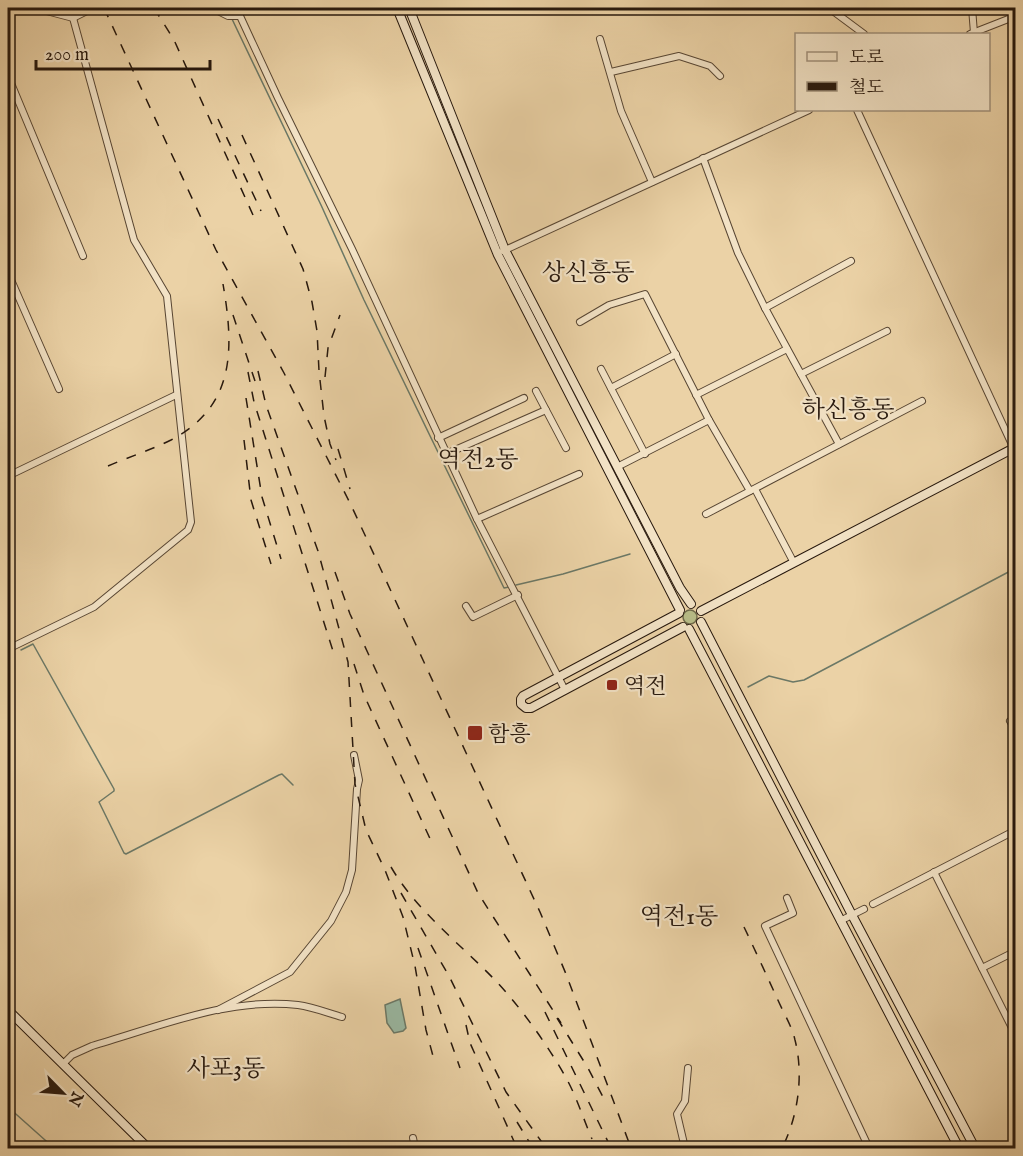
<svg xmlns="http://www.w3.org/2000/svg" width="1023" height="1156" font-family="'IM FELL English','Noto Serif KR',serif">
	<rect width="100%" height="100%" fill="#ebd2a6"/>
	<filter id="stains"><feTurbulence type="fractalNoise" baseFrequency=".00333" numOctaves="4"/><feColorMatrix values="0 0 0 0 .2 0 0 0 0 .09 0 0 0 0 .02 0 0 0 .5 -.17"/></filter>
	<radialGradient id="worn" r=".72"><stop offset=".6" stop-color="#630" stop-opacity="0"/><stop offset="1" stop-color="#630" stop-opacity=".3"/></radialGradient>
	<!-- green -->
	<circle fill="#b7bc87" stroke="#6f6a4a" stroke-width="1.5" cx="690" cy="617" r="7"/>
	<!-- water -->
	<polygon fill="#99b8a2" stroke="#6b7866" stroke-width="1.5" points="400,999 406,1028 403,1031 394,1033 387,1023 385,1005"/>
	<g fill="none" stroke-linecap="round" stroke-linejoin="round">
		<!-- stream -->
		<g stroke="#6b7866" stroke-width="1.5">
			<polyline points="226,8 230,15"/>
			<polyline points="232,19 321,205 364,300 504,588 509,587"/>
			<polyline points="516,585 563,574 630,554"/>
			<polyline points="21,650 33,644 114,789 114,791 99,802 124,853 126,854 279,775 282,774 293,785"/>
			<polyline points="8,656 13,653"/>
			<polyline points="748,687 769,676 793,682 804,680 1016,568"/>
			<polyline points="8,1107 54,1148"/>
		</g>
		<!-- canal -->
		<polyline stroke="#99b8a2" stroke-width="6" points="230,8 236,10"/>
		<defs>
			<g id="street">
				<polyline points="35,8 73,18 93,8"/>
				<polyline points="212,8 228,16 240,16 278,98 352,249 477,519 565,690"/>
				<polyline points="829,8 864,34"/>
				<polyline points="972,8 974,33"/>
				<polyline points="970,34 1016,16"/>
				<polyline points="600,39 621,111 652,182"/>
				<polyline points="611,72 679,56 710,66 720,76"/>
				<polyline points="8,76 83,256"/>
				<polyline points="857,110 1015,451"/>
				<polyline points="703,158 738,253 765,308 839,444"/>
				<polyline points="503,251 809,110"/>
				<polyline points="8,273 59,389"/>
				<polyline points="765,308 851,261"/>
				<polyline points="580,322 609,305 645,294 709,420 750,491"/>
				<polyline points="601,369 645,454"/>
				<polyline points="801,374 887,331"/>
				<polyline points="611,388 676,354"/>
				<polyline points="536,391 566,448"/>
				<polyline points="696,395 787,349"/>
				<polyline points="438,438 524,398"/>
				<polyline points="446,454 546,410"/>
				<polyline points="617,467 709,420"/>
				<polyline points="8,476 176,395"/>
				<polyline points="755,489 794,563"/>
				<polyline points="706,514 922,401"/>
				<polyline points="477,519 579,474"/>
				<polyline points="466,606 473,617 518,595"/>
				<polyline points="8,649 94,607 188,530 191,522 167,296 134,240 73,18"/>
				<polyline points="1010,721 1016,731"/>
				<polyline points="934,872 1016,1036"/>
				<polyline points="787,898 793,913 765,926 869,1148"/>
				<polyline points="873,904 1016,830"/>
				<polyline points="840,921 864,909"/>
				<polyline points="982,968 1016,951"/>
				<polyline points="218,1010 290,972 331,921 346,892 352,870 357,789 359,780 354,755"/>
				<path d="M 63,1064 L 72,1055 L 92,1046 C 158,1027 228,997 298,1005 C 313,1007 328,1013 342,1017"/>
				<polyline points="413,1138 415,1148"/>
				<polyline points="685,1148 677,1114 685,1101 688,1068"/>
			</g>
			<g id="secondary">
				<polyline points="397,8 498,255 680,610"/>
				<polyline points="409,8 505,250 680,588 691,604"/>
				<polyline points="701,611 1016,447"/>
				<polyline points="679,613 523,696 521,699 521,704 526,708 531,708 683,627"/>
				<polyline points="701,622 852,915 975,1148"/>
				<polyline points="689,629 959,1148"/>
				<polyline points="8,1010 148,1148"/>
			</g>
		</defs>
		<!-- street casing -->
		<use href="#street" stroke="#584633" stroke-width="8"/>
		<!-- secondary casing -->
		<use href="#secondary" stroke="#27180d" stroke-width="10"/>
		<!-- street -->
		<use href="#street" stroke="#f2e2c5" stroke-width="6"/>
		<!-- secondary -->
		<use href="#secondary" stroke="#f2e2c5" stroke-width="8"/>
		<!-- rail -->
		<g stroke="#27180d" stroke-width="1.5" stroke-dasharray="10 10" stroke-linecap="butt">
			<polyline points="104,8 216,250 284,373 351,505 540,912 566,974 631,1148"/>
			<polyline points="154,8 174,40 253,215"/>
			<polyline points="218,119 261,211"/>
			<polyline points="242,135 303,269 312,302 317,331 319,371 324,416 330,444 336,460"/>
			<polyline points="233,315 255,381"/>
			<polyline points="258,371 266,405 318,551 348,662 355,784 366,830 385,870 403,917 415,966 426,1030 433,1056"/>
			<polyline points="248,372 254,402 333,651"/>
			<polyline points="325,377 328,348 340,315"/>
			<polyline points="246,398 262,497 281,559"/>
			<polyline points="244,440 251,500 271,564"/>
			<polyline points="338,449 350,489"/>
			<path d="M 108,466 C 129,457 151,450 171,440 C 236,406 234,348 223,284"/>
			<polyline points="335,572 350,614 478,893 561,1023"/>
			<polyline points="354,664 364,695 432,843"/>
			<path d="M 391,867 C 416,910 459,943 494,979 C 519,1005 547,1044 565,1076 C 576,1095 583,1118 592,1139"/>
			<polyline points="401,893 449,976 506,1092 546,1148"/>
			<path d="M 744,927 C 755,950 766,974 777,998 C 783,1012 792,1026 795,1040 C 804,1075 798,1117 782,1148"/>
			<polyline points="418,948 460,1068"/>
			<polyline points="545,1012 611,1148"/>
			<polyline points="557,1018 588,1068 605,1101"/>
			<polyline points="466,1025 470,1043 517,1148"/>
			<polyline points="517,1122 533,1148"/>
		</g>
	</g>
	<!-- markers -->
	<g fill="#8f2418" stroke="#f2e2c5" stroke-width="2">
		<rect x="606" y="679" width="12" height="12" rx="3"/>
		<rect x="467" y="725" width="16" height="16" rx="3"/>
	</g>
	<g text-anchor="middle" stroke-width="4.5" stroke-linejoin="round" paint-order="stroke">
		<!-- poi labels -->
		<g font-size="22" fill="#27180d" stroke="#f2e2c5" text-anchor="start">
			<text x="624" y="693">역전</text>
			<text x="488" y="741">함흥</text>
		</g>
		<!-- neighbourhood labels -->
		<g font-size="24" fill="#27180d" stroke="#f2e2c5">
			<text x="588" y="280">상신흥동</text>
			<text x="848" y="417">하신흥동</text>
			<text x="478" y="467">역전2동</text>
			<text x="679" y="924">역전1동</text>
			<text x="226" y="1076">사포3동</text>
		</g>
	</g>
	<!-- margin -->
	<rect width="1023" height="1156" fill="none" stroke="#ebd2a6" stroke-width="30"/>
	<rect x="9" y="9" width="1005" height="1138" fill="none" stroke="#27180d" stroke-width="3"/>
	<rect x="15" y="15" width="993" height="1126" fill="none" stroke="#27180d" stroke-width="1.5"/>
	<!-- legend -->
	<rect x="795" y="33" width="195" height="78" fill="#f2e2c5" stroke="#a1917b" stroke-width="1.5"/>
	<rect x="807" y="52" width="30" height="9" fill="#f2e2c5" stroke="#a1917b" stroke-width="1.5"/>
	<text x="849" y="63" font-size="18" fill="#27180d">도로</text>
	<rect x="807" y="82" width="30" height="9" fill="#27180d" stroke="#a1917b" stroke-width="1.5"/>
	<text x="849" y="93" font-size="18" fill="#27180d">철도</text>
	<!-- north arrow -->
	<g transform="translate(63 1093) rotate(115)" stroke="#f2e2c5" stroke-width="4.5" paint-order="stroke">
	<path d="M0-4.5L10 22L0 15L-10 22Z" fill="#27180d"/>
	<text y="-9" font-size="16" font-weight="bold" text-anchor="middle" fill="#27180d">N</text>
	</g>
	<!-- scale -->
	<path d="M36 60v9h174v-9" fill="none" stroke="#27180d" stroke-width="3"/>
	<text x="45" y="60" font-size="18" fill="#27180d" stroke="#f2e2c5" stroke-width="4.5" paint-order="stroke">200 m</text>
	<rect width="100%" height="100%" filter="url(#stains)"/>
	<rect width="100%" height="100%" fill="url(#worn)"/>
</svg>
